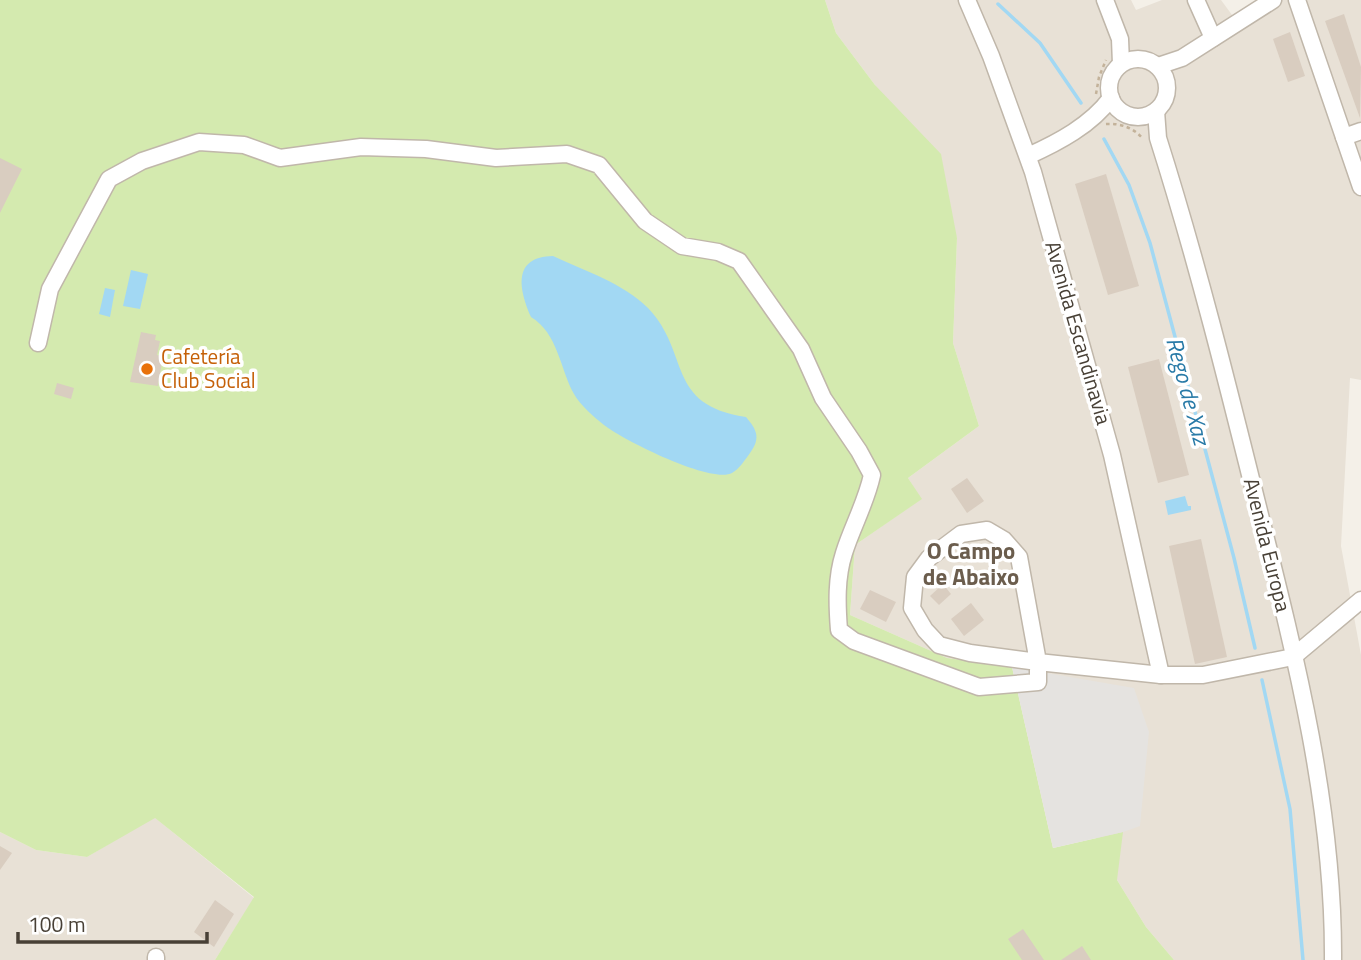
<svg xmlns="http://www.w3.org/2000/svg" width="1361" height="960" font-family="'Titillium Web',sans-serif">
	<rect width="100%" height="100%" fill="#f4f0e8"/>
	<!-- residential -->
	<g fill="#e8e1d6">
		<polygon points="825,0 1131,0 1136,10 1162,0 1221,0 1235,19 1269,0 1361,0 1361,380 1350,378 1341,546 1361,655 1361,960 1174,960 1146,927 1117,880 1012,667 947,658 850,615 855,545 921,499 908,478 979,426 953,343 957,238 875,85 836,33"/>
		<polygon points="154,817 254,898 215,960 0,960 0,832 36,850 87,857"/>
	</g>
	<!-- green -->
	<polygon fill="#d4eaaf" points="0,0 825,0 836,33 875,85 941,154 957,238 953,343 979,426 908,478 922,499 855,545 850,615 947,658 1012,667 1053,848 1123,832 1117,880 1146,927 1174,960 215,960 254,897 155,818 87,857 36,850 0,832"/>
	<!-- parking -->
	<polygon fill="#e5e3e0" points="1012,667 1134,688 1149,732 1140,826 1123,832 1053,848"/>
	<!-- water -->
	<g fill="#a2d8f3">
		<path d="M 553,256 C 585,271 623,283 648,308 C 691,353 665,405 746,417 C 757,430 761,438 750,453 C 745,460 739,469 732,473 C 711,484 623,440 604,425 C 595,418 580,405 574,394 C 560,369 558,333 531,317 C 519,289 512,257 553,256 Z"/>
		<polygon points="131,270 148,274 140,309 123,306"/>
		<polygon points="105,288 115,290 110,317 99,314"/>
		<polygon points="1185,496 1188,506 1191,506 1191,510 1168,515 1165,501"/>
	</g>
	<g fill="none" stroke-linecap="round" stroke-linejoin="round">
		<!-- stream -->
		<g stroke="#a2d8f3" stroke-width="3.5">
			<polyline points="998,4 1040,43 1081,103"/>
			<polyline points="1104,139 1129,185 1150,243 1234,558 1255,648"/>
			<polyline points="1262,680 1290,809 1303,960"/>
		</g>
	</g>
	<!-- building -->
	<g fill="#d9cdc0">
		<polygon points="1344,14 1361,67 1360,118 1325,21"/>
		<polygon points="1290,32 1305,76 1288,82 1273,39"/>
		<polygon points="0,158 22,169 0,213"/>
		<polygon points="1106,174 1139,286 1108,295 1075,184"/>
		<polygon points="141,332 156,335 155,340 160,341 157,355 163,356 158,386 130,382"/>
		<polygon points="1159,359 1189,475 1158,483 1128,367"/>
		<polygon points="57,383 74,388 71,399 54,394"/>
		<polygon points="967,478 984,501 967,513 951,489"/>
		<polygon points="1201,539 1227,657 1195,664 1169,546"/>
		<polygon points="943,584 951,594 939,605 930,596"/>
		<polygon points="870,590 896,602 886,622 860,609"/>
		<polygon points="971,603 984,620 964,636 951,619"/>
		<polygon points="0,846 12,853 0,870"/>
		<polygon points="215,900 234,914 214,947 194,932"/>
		<polygon points="1023,929 1044,960 1022,960 1008,939"/>
		<polygon points="1082,946 1091,960 1061,960"/>
	</g>
	<g fill="none" stroke-linecap="round" stroke-linejoin="round">
		<defs>
			<g id="minor">
				<polyline points="967,0 991,56 1033,172 1112,455 1161,675"/>
				<polyline points="1105,0 1120,39 1121,64"/>
				<polyline points="1196,0 1213,38"/>
				<polyline points="1297,0 1361,187"/>
				<circle cx="1138" cy="88" r="29"/>
				<polyline points="1158,66 1182,58 1273,0"/>
				<path d="M 1156,111 L 1158,138 C 1197,261 1228,386 1259,511 C 1296,658 1334,808 1333,960"/>
				<polyline points="1344,137 1361,131"/>
				<path d="M 1028,156 C 1059,142 1091,125 1111,98"/>
				<path d="M 38,343 L 50,289 L 109,179 L 142,161 L 199,142 L 244,145 L 280,158 L 361,147 L 426,149 L 496,158 L 567,154 L 599,165 L 645,221 L 682,246 L 718,252 L 739,261 L 801,349 L 823,398 L 859,451 L 872,475 C 866,503 852,527 844,553 C 836,578 837,604 839,630 L 854,641 L 979,687 L 1038,682 L 1038,662 L 1019,557 L 1004,540 L 987,530 L 961,534 L 929,558 L 915,577 L 912,608 L 925,630 L 939,645 L 970,653 L 1038,662 L 1161,675 L 1203,675 L 1293,657 L 1361,600"/>
				<polyline points="156,957 156,960"/>
			</g>
		</defs>
		<!-- minor casing -->
		<use href="#minor" stroke="#c0b7aa" stroke-width="19"/>
		<!-- path -->
		<g stroke="#c3b29a" stroke-width="2.5" stroke-dasharray="3.5 3.5" stroke-linecap="butt">
			<polyline points="1096,94 1099,77 1106,60"/>
			<path d="M 1106,124 C 1121,123 1134,128 1143,139"/>
		</g>
		<!-- minor -->
		<use href="#minor" stroke="#fff" stroke-width="16"/>
	</g>
	<!-- markers -->
	<circle fill="#e8710a" stroke="#fff" stroke-width="2.5" cx="147" cy="369" r="7"/>
	<g text-anchor="middle" stroke-width="7" stroke-linejoin="round" paint-order="stroke">
		<!-- street labels -->
		<g font-size="21" fill="#484036" stroke="#fff">
			<text transform="translate(1078 333) rotate(74)" y="7">Avenida Escandinavia</text>
			<text transform="translate(1267 545) rotate(76)" y="7">Avenida Europa</text>
		</g>
		<!-- food labels -->
		<g font-size="21" fill="#c56008" stroke="#fff" text-anchor="start">
			<text x="161" y="364">Cafetería<tspan x="161" dy="24">Club Social</tspan></text>
		</g>
		<!-- water labels -->
		<g font-size="23" font-style="italic" fill="#287aa7" stroke="#fff">
			<text transform="translate(1188 391) rotate(75)" y="8">Rego de Xaz</text>
		</g>
		<!-- neighbourhood labels -->
		<g font-size="23" font-weight="bold" fill="#6b5d4d" stroke="#fff">
			<text x="971" y="559">O Campo<tspan x="971" dy="26">de Abaixo</tspan></text>
		</g>
	</g>
	<!-- scale -->
	<path d="M18 932v10h189v-10" fill="none" stroke="#484036" stroke-width="3.5"/>
	<text x="28" y="932" font-size="21" fill="#484036" stroke="#ffffff" stroke-width="5" paint-order="stroke">100 m</text>
</svg>
